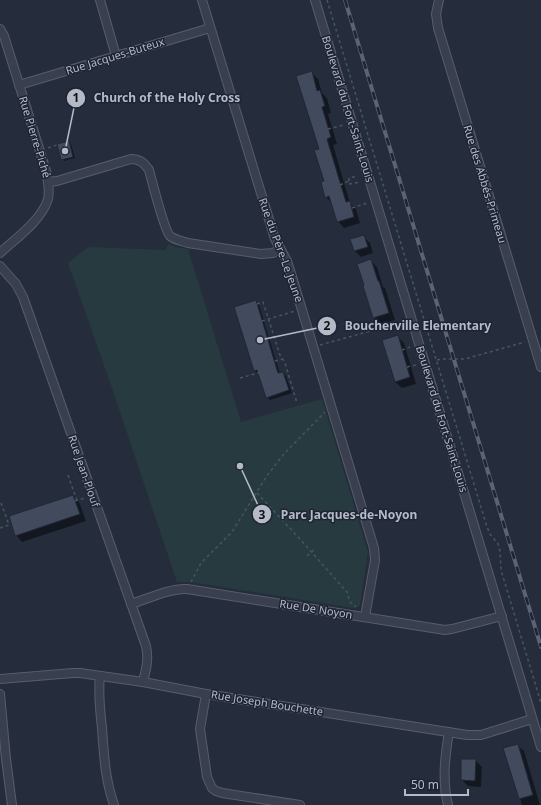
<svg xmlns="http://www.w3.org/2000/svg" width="541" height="805" font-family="'Noto Sans',sans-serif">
	<rect width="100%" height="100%" fill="#252d3d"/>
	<!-- green -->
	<polygon fill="#273a3f" points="169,244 175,247 188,249 241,422 322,399 368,552 360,605 358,607 353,608 191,582 177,582 112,388 68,263 88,247 165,250"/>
	<!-- shadow -->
	<g fill="#0007">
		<polygon points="311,72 318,79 322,93 327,98 331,113 328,114 337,144 333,145 350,203 356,209 360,223 344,228 338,221 332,203 326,197"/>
		<polygon points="69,142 71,144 75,158 64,161 62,159"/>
		<polygon points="363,236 370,243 373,253 361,257 355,251 351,240"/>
		<polygon points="370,260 377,267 383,287 385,288 395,320 380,324 374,318"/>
		<polygon points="256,302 259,305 280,374 283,373 286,376 292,393 270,400 267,397 260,373 258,374 255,371"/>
		<polygon points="397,336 404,343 416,384 402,388 395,382"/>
		<polygon points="73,496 79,502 86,521 22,542 16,535"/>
		<polygon points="517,745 524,751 540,805 522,805 505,749"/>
		<polygon points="475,760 482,767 481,787 468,786 462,780"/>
	</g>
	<!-- building -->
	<g fill="#414b5d" stroke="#202635">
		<polygon points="312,71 317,91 320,90 325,106 322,107 331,137 327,139 346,202 350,201 354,217 337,222 329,196 325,198 321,182 324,181 314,150 319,149 296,76"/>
		<polygon points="69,141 73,157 61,160 57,144"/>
		<polygon points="364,235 368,247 354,251 350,239"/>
		<polygon points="371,259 378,281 379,281 389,313 373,318 363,286 364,285 357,264"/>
		<polygon points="256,300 278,373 283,372 289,390 266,398 257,370 254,371 234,307"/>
		<polygon points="398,335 410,377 395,382 382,340"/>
		<polygon points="73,495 80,514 15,536 9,516"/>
		<polygon points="518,744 533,795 519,799 503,748"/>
		<polygon points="461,759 476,759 475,781 461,780"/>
	</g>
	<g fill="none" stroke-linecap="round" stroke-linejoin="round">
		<defs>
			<g id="minor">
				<polyline points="100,0 116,56"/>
				<polyline points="202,0 275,239 287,261 289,267 374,548 375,560 365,617"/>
				<polyline points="315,0 541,747"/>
				<polyline points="439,0 436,14 438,28 541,367"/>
				<path d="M 0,29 L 4,36 L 47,174 C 48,183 50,191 48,199 C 42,220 15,239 0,253"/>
				<polyline points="19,85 210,28"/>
				<path d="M 48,182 L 57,181 L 131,159 C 140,159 144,163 149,170 C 152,181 164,230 170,236 C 175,240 182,241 188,243 L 261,254 L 273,253 L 280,249"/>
				<path d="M 0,266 L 16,284 L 23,297 L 146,646 C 149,660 146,669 143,682"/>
				<path d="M 131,604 C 148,599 170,588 187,589 L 445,630 L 452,629 L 502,616"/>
				<path d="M 100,676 C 98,693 100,711 102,728 C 104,756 105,779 114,805"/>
				<polyline points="0,679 73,673 80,673 143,682 206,694 467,735 481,735 532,719"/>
				<polyline points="0,694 6,759 12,805"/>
				<polyline points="206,694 200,729 207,777 212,788 216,791 222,793 300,805"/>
				<path d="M 448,805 C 442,781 445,756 449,732"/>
			</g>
		</defs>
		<!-- minor casing -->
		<use href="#minor" stroke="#575d6c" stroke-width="10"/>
		<!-- path -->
		<g stroke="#45575c" stroke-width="1.5" stroke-dasharray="3 3" stroke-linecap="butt">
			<polyline points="327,0 487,527 490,534 498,544 500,551 501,570 541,703"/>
			<polyline points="328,129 343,125"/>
			<polyline points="48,148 57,145"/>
			<polyline points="349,181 349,178 358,176"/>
			<polyline points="340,185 349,181 350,184 360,182"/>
			<polyline points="352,208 367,203"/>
			<polyline points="257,304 263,302 280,355 285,363 297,403"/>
			<polyline points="262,321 295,311"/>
			<polyline points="320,345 403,322"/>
			<polyline points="402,350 410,347"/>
			<polyline points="437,360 443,359 465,359 525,342"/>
			<polyline points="275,361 282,359"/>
			<polyline points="407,367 416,365"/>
			<polyline points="240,378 262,372"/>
			<polyline points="68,475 77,501"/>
			<polyline points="257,493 299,538 347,592 350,602 356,607"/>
			<polyline points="75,501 85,498"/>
			<polyline points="0,528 9,525 0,500"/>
			<polyline points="307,556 315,549"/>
			<polyline points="191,582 201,563 232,532 266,477 283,455 325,412"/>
		</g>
		<!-- minor -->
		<use href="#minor" stroke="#393f4e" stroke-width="8"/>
		<defs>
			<polyline id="rail" points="345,0 541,647"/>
		</defs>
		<!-- rail casing -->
		<use href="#rail" stroke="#5b6374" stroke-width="4"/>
		<!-- rail -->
		<use href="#rail" stroke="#1e2433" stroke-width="2.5" stroke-dasharray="8" stroke-linecap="butt"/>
	</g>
	<g text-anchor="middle" stroke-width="3" stroke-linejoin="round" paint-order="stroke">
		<!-- street labels -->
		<g font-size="11" fill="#b5bac9" stroke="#1e2433">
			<text transform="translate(115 56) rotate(-17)" y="4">Rue Jacques-Buteux</text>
			<text transform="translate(348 109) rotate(73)" y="4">Boulevard du Fort-Saint-Louis</text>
			<text transform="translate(35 137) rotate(73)" y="4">Rue Pierre-Piché</text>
			<text transform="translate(485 184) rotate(73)" y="4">Rue des Abbés-Primeau</text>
			<text transform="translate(281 250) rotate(70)" y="4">Rue du Père-Le Jeune</text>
			<text transform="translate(442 419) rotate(73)" y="4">Boulevard du Fort-Saint-Louis</text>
			<text transform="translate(84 471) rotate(71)" y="4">Rue Jean-Plouf</text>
			<text transform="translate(316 609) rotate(9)" y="4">Rue De Noyon</text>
			<text transform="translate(267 703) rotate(9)" y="4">Rue Joseph Bouchette</text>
		</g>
	</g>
	<!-- callouts -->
	<path fill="none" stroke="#b5bac9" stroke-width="1.5" d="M65 151L76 98M260 340L327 326M240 466L262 514"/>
	<g fill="#b5bac9" stroke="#1e2433" stroke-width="1.5">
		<circle cx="65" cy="151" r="4"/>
		<circle cx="260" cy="340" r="4"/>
		<circle cx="240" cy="466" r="4"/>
		<circle cx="76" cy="98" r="10"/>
		<circle cx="327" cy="326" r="10"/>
		<circle cx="262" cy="514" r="10"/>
	</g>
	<g font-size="12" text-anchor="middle" font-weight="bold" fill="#111">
		<text x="76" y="102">1</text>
		<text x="327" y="330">2</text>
		<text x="262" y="519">3</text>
	</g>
	<g font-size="12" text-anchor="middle" font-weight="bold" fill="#b5bac9" stroke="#1e2433" stroke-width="3" stroke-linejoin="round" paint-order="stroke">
		<text x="167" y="102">Church of the Holy Cross</text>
		<text x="418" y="330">Boucherville Elementary</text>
		<text x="349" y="519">Parc Jacques-de-Noyon</text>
	</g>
	<!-- scale -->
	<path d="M405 789v6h63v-6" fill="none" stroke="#b5bac9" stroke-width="2"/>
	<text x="411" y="789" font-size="12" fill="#b5bac9" stroke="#1e2433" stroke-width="3" paint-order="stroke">50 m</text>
</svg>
